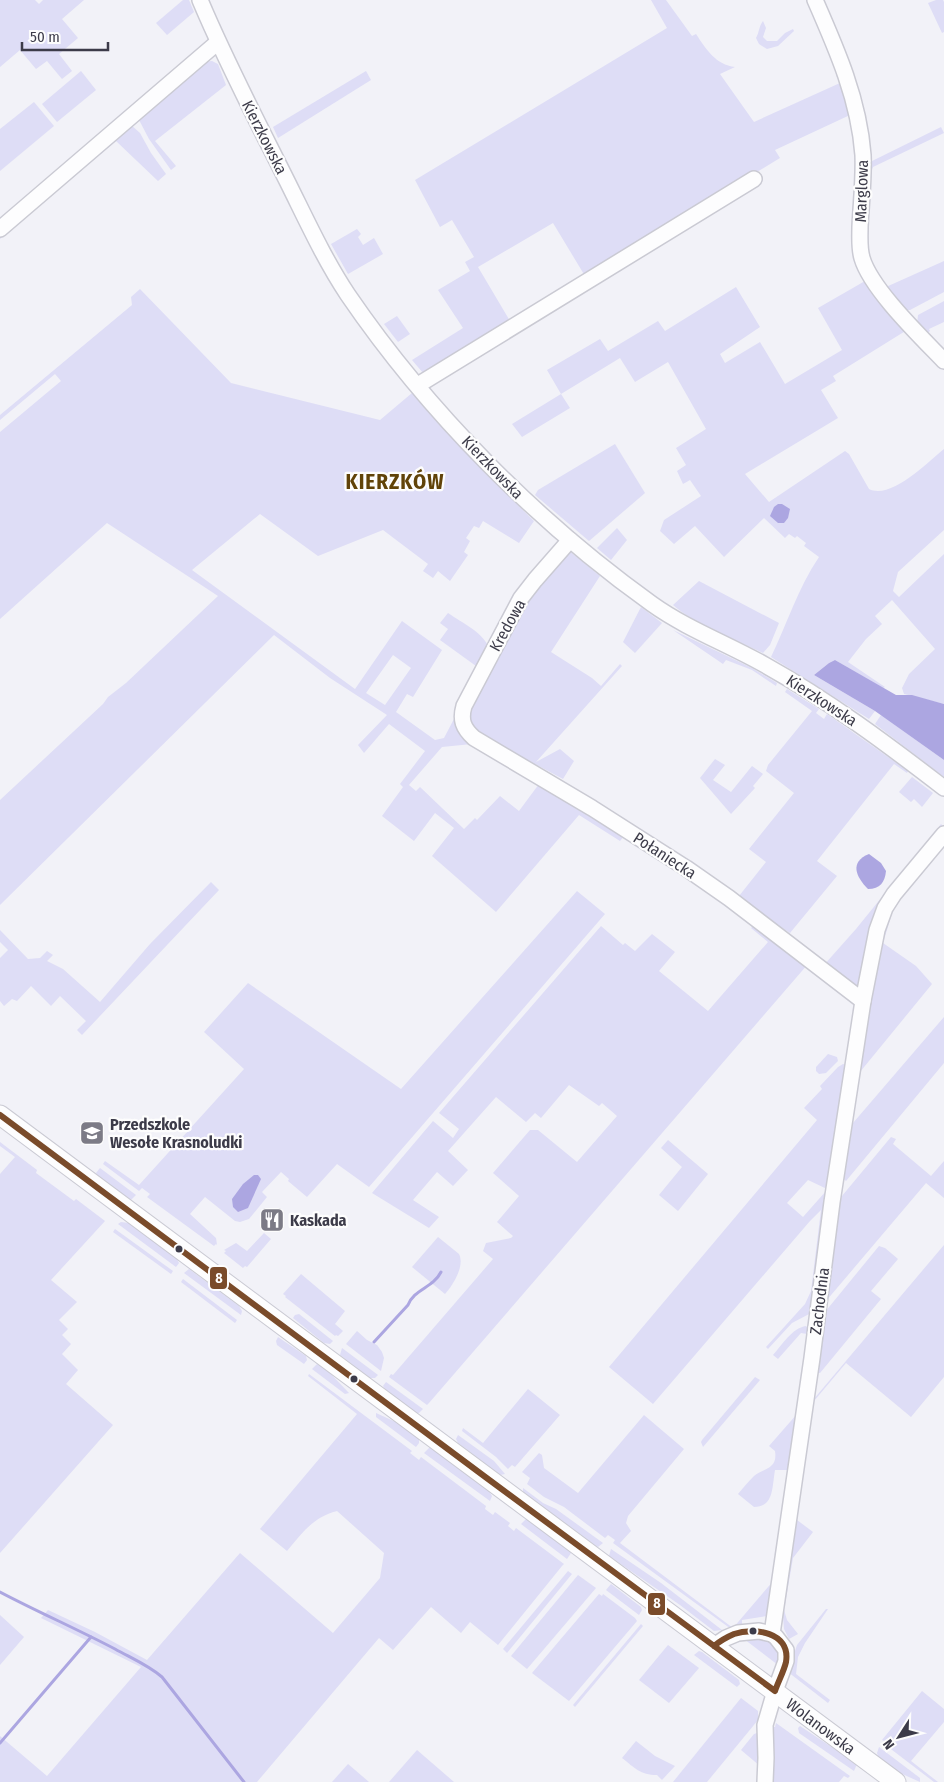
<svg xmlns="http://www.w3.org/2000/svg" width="944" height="1782" font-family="'Fira Sans Condensed',sans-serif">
	<rect width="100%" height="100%" fill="#f2f2f8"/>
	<!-- green -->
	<g fill="#deddf6" fill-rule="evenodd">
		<polygon points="0,0 35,0 39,4 43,0 84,0 62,19 78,38 59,54 72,71 62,79 47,61 36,69 20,50 0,67"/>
		<polygon points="183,0 189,0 194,12 167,35 156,23"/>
		<path d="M 651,0 L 666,0 L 692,36 L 696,34 C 706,49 716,65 735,67 L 720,74 L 754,122 L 840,83 L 836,75 L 841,74 L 850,115 L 775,150 L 780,158 L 585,276 L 553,223 L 478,267 L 510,321 L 423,373 L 412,360 L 463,328 L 438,290 L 470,271 L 465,262 L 474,257 L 452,220 L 440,227 L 415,180 L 667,28 Z"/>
		<polygon points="936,0 943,0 944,2 944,32 942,33 928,3"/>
		<path d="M 763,21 L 766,28 L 763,37 L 767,41 L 777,41 L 785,33 L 793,29 L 794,31 L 778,46 L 767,49 L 759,44 L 756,38 C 759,33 759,26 763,21 Z"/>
		<polygon points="212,61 218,64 226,85 155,141 176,166 171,170 149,139 138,118 203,62"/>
		<polygon points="81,71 96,90 57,122 42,104"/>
		<polygon points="366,71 371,80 278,138 273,127"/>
		<polygon points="34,102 54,126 0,171 0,129"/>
		<polygon points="131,125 140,133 151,153 166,174 158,181 116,141 0,239 0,234"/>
		<polygon points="941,127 944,133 873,167 870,174 870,162"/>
		<polygon points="357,229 361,234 358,237 363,245 374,238 383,254 348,274 331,244"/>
		<path d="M 864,237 L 866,237 L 871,261 L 886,287 L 944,261 L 944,292 L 910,310 L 904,310 C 882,291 867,266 864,237 Z"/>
		<path d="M 865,281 L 907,330 L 833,376 L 836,381 L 821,390 L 838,418 L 745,474 L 769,502 L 845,451 L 849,454 L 869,489 C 891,500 928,462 944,449 L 944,530 L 898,572 L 893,591 L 899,597 L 944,554 L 944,704 L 904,694 L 902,688 L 909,674 L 935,649 L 892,600 L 875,616 L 882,624 L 866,639 L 848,662 L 885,687 L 883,688 L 835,660 L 829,663 L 814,675 L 875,711 L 869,719 L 771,657 C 787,624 798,588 819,557 L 804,546 L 806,543 L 797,536 L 795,538 L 789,534 L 785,538 L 764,518 L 724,557 L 695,526 L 674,544 L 660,531 L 664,520 L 701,496 L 690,480 L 683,484 L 677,471 L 686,465 L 676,448 L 706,429 L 668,362 L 635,382 L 620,358 L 561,394 L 570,408 L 522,437 L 512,424 L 561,394 L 547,370 L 600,339 L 608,351 L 658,321 L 665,331 L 736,287 L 760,327 L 720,354 L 725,363 L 760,342 L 785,384 L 842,350 L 818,308 Z"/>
		<path d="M 140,289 L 231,383 L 380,420 L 412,393 L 486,474 L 534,521 L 519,543 L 483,521 L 479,528 L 474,526 L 466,538 L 470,541 L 464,552 L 468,555 L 450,581 L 438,571 L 433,578 L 423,571 L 428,564 L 383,530 L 318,556 L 260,514 L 192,570 L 355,689 L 402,621 L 442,650 L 413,697 L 407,694 L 396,712 L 435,740 L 444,738 L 455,717 L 472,744 L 442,747 L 409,785 L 416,791 L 420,787 L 464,829 L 475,818 L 477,820 L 500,796 L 519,811 L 539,784 L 625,835 L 620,841 L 579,815 L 496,912 L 432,856 L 454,828 L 435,813 L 414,841 L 382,816 L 403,787 L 400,784 L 425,751 L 389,724 L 364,753 L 358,745 L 387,715 L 330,678 L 274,635 L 0,905 L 0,800 L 103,704 L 108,697 L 126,683 L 218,596 L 107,523 L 0,619 L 0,432 L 61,381 L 55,374 L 0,420 L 0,415 L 132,305 L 131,297 ZM 393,655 L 411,668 L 385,705 L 366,693 Z"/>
		<polygon points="944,301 944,322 929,329 930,331 925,335 917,325 918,315"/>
		<polygon points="397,316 410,334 398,342 384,324"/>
		<polygon points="615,444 645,493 589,541 535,495 538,490"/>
		<polygon points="617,528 627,540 611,560 597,548"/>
		<polygon points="568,550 600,576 551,652 592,678 601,686 620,664 622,666 536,762 560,749 574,761 563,779 535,764 530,766 476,733 468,717 468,711 520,611"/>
		<path d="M 699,581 L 779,623 L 770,645 L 763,653 C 736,640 694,624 673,605 Z"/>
		<polygon points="641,607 662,623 635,653 623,642"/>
		<path d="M 448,613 C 462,623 483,632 489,648 L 479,667 L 476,666 L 440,640 L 448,629 L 440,623 Z"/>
		<polygon points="673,630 752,668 777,683 776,686 752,670 726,660 723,664"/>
		<polygon points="787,689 819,709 816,713 824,719 827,714 908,771 907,773 894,764 817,861 837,876 790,933 771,921 739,896 766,862 749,849 794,793 766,771 768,765 812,711 785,692"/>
		<polygon points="881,715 944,760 944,777 875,724"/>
		<polygon points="715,759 725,765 713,780 731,792 752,766 763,774 753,786 755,788 731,814 700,778"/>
		<polygon points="912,777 933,793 922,807 914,799 911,802 899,792"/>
		<polygon points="941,824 944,827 883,902 859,986 856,988 824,965 856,929"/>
		<polygon points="211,882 219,890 82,1035 77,1030 86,1021 60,996 51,1006 31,986 17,1001 12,999 4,1006 0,1001 0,958 8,950 0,942 0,930 28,959 40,958 47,951 53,955 47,961 63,969 100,1002 150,944"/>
		<polygon points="577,891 605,914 369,1187 337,1164 307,1197 288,1181 289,1179 281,1172 262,1192 267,1197 249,1219 240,1222 235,1221 205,1197 190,1214 216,1238 217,1245 216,1244 214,1246 147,1197 150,1194 142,1188 139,1191 103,1164 105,1161 139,1185 244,1069 204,1032 248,983 401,1089"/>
		<path d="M 893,910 L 883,943 L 916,966 L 932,984 L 860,1072 L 853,1123 L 944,1017 L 944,1063 L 846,1181 L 843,1178 C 855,1090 864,997 890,913 Z"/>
		<polygon points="756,923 808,964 429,1403 427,1405 389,1377 391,1374 393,1375 493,1259 483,1251 486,1243 511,1238 513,1236 497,1222 519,1196 493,1173 530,1130 538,1130 577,1162 617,1116 602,1103 599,1106 569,1085 541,1118 535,1113 526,1122 496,1097 448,1151 468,1170 453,1186 437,1172 413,1200 439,1217 429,1228 372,1193 433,1121 453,1138 459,1129 439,1113 601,926 623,945 625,943 635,951 652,934 675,952 659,971 708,1011 768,942 751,928"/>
		<polygon points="828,1054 837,1057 838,1061 826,1073 819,1074 816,1071 816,1067"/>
		<polygon points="843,1064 848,1065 827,1189 808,1180 787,1203 803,1217 826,1191 830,1193 813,1312 792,1323 768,1349 766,1347 805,1304 811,1291 821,1210 810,1221 653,1404 609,1367 817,1120 804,1108 822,1089 820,1086 838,1067"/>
		<polygon points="891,1137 896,1139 893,1144 931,1176 944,1161 944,1198 926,1183 826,1301 837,1202"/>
		<polygon points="668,1140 708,1174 678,1211 659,1195 682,1167 661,1148"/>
		<polygon points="0,1142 37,1170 36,1173 74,1201 76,1199 105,1221 51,1280 77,1302 59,1320 68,1329 62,1335 71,1344 62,1354 78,1370 66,1384 113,1425 0,1553 0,1174 15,1157 0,1146"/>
		<polygon points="100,1168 136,1195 131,1200 127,1198 97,1176 96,1173"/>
		<polygon points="121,1222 129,1223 177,1259 179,1263 176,1267 118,1224"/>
		<polygon points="115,1229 173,1271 171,1274 113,1232"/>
		<polygon points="264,1233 271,1239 247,1267 245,1266 243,1268 224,1253 226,1251 224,1250 236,1243 247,1251"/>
		<path d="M 438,1237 L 459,1254 C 465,1266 453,1285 445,1294 L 412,1267 Z"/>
		<polygon points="944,1245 944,1377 911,1417 846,1363 814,1401 810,1426 809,1423 813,1400"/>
		<polygon points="879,1246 885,1248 898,1259 871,1291 881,1299 820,1373 817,1373 825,1312"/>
		<polygon points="189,1269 239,1306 242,1311 241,1315 184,1273"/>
		<polygon points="301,1274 345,1311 335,1324 343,1331 338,1336 336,1335 335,1336 285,1297 286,1296 283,1294"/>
		<polygon points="183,1279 237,1320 235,1323 181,1282"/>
		<polygon points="299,1314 333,1341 330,1344 324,1343 293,1318 295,1315"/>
		<path d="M 806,1326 L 810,1330 L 792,1470 L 775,1470 C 772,1487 774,1507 754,1507 L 738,1494 C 743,1488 748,1482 754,1476 C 763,1468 778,1470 775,1451 L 769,1446 L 797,1414 L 807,1334 L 801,1333 L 778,1359 L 773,1355 C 782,1345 792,1328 806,1326 Z"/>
		<polygon points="357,1331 367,1340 377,1345 382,1352 384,1358 381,1371 346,1344"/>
		<polygon points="278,1337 306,1356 307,1360 304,1364 277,1345 276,1341"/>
		<polygon points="342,1348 378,1375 375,1378 370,1378 340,1355"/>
		<polygon points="317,1364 326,1369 349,1393 345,1394 312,1369"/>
		<path d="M 309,1374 L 412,1451 L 410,1453 L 419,1460 L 421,1457 L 486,1506 L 485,1509 L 493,1515 L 495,1512 L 510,1523 L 508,1526 L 514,1531 L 516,1528 L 564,1564 L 562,1566 L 498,1645 L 470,1622 L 461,1633 L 431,1607 L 393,1650 L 379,1638 L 257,1782 L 0,1782 L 0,1736 L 47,1776 L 141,1667 L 41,1618 L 48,1610 L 95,1632 L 147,1660 L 240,1553 L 333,1633 L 380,1578 L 384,1553 L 337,1511 C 312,1518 303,1532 287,1551 L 260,1529 L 357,1414 L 308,1376 Z"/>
		<polygon points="755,1377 760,1380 703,1447 701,1442 702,1440"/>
		<polygon points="386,1382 423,1409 419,1413 416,1413 385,1389 383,1386"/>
		<polygon points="528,1389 560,1415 515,1467 512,1465 508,1469 496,1457 462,1431 463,1428 483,1443"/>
		<polygon points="376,1413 398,1423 419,1439 419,1443 416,1447 376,1417"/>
		<polygon points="644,1415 684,1449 628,1516 626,1523 631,1531 620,1543 733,1628 774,1580 769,1613 767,1616 742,1620 742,1624 731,1629 613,1543 615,1540 608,1535 605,1538 564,1507 544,1497 527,1484 530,1478 522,1472 539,1453 542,1455 544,1468 578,1493"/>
		<polygon points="458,1435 494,1461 505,1474 500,1475 458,1443 456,1439"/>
		<polygon points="808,1439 797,1520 813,1532 793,1558 784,1610 787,1620 798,1634 789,1639 784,1629 782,1605 806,1440"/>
		<polygon points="429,1448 433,1448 489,1491 492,1496 490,1501 424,1453"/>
		<polygon points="523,1488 543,1503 556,1509 603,1543 598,1547 596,1546 523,1492"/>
		<polygon points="526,1519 530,1520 570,1552 571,1553 567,1559 521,1524"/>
		<polygon points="611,1549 661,1583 722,1630 714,1631 680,1605 609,1556"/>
		<polygon points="568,1571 572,1574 507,1653 503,1649"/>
		<polygon points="578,1575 596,1588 527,1669 511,1656"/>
		<polygon points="611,1584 641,1607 642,1610 639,1615 606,1590"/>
		<polygon points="599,1594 602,1596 603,1594 635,1618 637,1621 569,1701 532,1673"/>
		<polygon points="826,1609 828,1609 805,1643 798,1657 796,1674 830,1700 828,1703 788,1672 797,1645"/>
		<polygon points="0,1615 24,1637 0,1665"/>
		<polygon points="641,1624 643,1626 575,1707 573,1705"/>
		<path d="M 744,1639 C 756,1639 766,1639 777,1646 L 780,1657 L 778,1665 Z"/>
		<polygon points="668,1645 699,1668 669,1703 639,1680"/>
		<polygon points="699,1651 702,1652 739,1680 740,1684 737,1687 694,1655"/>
		<polygon points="922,1691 944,1709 944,1722 911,1761 938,1782 934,1782 883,1743 884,1741 882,1740"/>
		<polygon points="741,1698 758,1711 758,1720 707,1782 673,1782"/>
		<polygon points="776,1723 850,1776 848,1778 844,1776 839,1782 770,1782 770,1733 773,1727 775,1727"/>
		<polygon points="800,1726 857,1764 854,1771 799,1733 798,1728"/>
		<polygon points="757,1733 760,1735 761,1782 758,1782 760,1766 741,1750 754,1734"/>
		<path d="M 636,1741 L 655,1756 L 675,1766 L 662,1780 L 657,1775 C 640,1775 635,1768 622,1758 Z"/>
		<polygon points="879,1747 920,1778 920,1782 900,1773 878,1756 877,1753"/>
		<polygon points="417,1750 454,1782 389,1782"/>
		<polygon points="348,1764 369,1782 332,1782"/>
	</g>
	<!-- water -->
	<g fill="#aca6e1">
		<polygon points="778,504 782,504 790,509 788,518 784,523 778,523 770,516 774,507"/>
		<polygon points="835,660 896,695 912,695 944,704 944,760 875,711 814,675 829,663"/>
		<path d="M 869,854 L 881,863 L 886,871 C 885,882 880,889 868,889 C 856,877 849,862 869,854 Z"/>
		<polygon points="254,1175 258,1175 261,1179 248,1208 238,1212 233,1207 232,1199 243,1184"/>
	</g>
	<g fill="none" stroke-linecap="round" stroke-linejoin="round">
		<!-- stream -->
		<g stroke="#aca6e1" stroke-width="3">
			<path d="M 374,1342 L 408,1305 C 414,1289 433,1288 441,1272"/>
			<path d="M 0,1592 C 38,1612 77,1629 115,1649 C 131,1658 148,1665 162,1677 L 244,1782"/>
			<polyline points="0,1743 91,1637"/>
		</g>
		<defs>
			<g id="minor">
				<path d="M 200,0 C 226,62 257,121 287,181 C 306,219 324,259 348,295 C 428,412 536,521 652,604 C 687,629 728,644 765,665 C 828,700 887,744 944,788"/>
				<path d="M 815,0 C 837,50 859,100 863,155 C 864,179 861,204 860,227 C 860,237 859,248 862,258 C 871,289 921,337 944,361"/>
				<polyline points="0,229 218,42"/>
				<polyline points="418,385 754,179"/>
				<path d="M 570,540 L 535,580 L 521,598 L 464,706 C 460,720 463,728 474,738 L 592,808 L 686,868 L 729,898 L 863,1001"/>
				<polyline points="772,1634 812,1358 832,1202 863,1001 877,930 885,908 894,894 944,834"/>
				<polyline points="714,1646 726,1638 738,1633 759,1631 772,1634 776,1637 786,1650 786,1661 775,1691 765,1725 766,1758 765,1782"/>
			</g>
			<polyline id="major" points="0,1115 896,1782"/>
		</defs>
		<!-- minor casing -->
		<use href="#minor" stroke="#cacad3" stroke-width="18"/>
		<!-- major casing -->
		<use href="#major" stroke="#cacad3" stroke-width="21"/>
		<!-- minor -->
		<use href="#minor" stroke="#fdfdfe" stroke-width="15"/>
		<!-- major -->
		<use href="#major" stroke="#fdfdfe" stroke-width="19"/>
		<defs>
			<path id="bus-1" d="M 0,1115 L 484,1476 L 775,1691 C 778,1682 784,1671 786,1662 C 791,1632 754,1627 734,1634 C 727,1637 720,1641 714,1646"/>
		</defs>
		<!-- bus-1 casing -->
		<use href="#bus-1" stroke="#fdfdfd" stroke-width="10"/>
		<!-- bus-1 -->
		<use href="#bus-1" stroke="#7a4b2a" stroke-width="6"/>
	</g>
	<!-- icons -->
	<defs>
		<symbol id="school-square" viewBox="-11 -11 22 22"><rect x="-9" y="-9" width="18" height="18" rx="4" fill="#7c7b86" stroke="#fdfdfd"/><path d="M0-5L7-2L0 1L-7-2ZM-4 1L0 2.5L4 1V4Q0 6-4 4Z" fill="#fff"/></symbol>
		<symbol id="restaurant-square" viewBox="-11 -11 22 22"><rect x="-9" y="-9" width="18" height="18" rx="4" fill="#7c7b86" stroke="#fdfdfd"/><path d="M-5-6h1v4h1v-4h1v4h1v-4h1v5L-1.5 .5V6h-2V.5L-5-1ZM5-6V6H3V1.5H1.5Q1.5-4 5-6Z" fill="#fff"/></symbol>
	</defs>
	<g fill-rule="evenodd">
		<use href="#school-square" x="78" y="1119" width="28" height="28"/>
		<use href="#restaurant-square" x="258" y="1206" width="28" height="28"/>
	</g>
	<!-- markers -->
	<g fill="#3c3b49" stroke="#fdfdfd" stroke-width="2">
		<circle cx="179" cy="1249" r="4.5"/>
		<circle cx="354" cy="1379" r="4.5"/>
		<circle cx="753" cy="1631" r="4.5"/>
	</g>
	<g text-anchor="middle" stroke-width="4.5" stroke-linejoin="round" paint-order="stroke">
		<!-- street labels -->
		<g font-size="16" fill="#3c3b49" stroke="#fdfdfd">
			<text transform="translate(265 137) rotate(63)" y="6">Kierzkowska</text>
			<text transform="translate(861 191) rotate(-88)" y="6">Marglowa</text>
			<text transform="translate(493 467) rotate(46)" y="6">Kierzkowska</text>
			<text transform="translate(507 625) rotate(-61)" y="6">Kredowa</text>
			<text transform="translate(822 700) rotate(33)" y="6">Kierzkowska</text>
			<text transform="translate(665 855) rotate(33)" y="6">Połaniecka</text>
			<text transform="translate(819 1301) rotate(-83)" y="6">Zachodnia</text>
			<text transform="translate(821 1726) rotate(37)" y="6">Wolanowska</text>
		</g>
		<!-- poi labels -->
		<g font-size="16" font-weight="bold" fill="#3c3b49" stroke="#fdfdfd" text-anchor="start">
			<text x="110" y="1130">Przedszkole<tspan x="110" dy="18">Wesołe Krasnoludki</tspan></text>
			<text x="290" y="1226">Kaskada</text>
		</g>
		<!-- district labels -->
		<g font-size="21" font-weight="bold" letter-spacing="1" fill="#614309" stroke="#fdfdfd">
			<text x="395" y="489">KIERZKÓW</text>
		</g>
	</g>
	<g stroke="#fdfdfd" stroke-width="2">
		<rect x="209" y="1266" width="19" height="24" rx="5" fill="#7a4b2a"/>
		<rect x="647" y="1592" width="19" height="24" rx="5" fill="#7a4b2a"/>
	</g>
	<g font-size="14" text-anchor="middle" font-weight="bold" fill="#fff">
		<text x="219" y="1283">8</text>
		<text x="657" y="1608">8</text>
	</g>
	<!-- north arrow -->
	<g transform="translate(899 1737) rotate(234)" stroke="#fdfdfd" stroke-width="4" paint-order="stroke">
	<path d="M0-4L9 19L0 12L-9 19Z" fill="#3c3b49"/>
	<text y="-8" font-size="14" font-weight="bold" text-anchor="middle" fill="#3c3b49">N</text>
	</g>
	<!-- scale -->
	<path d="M22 42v8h86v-8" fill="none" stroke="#3c3b49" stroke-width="2.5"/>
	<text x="30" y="42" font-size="15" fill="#3c3b49" stroke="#fdfdfd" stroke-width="4" paint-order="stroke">50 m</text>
</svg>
